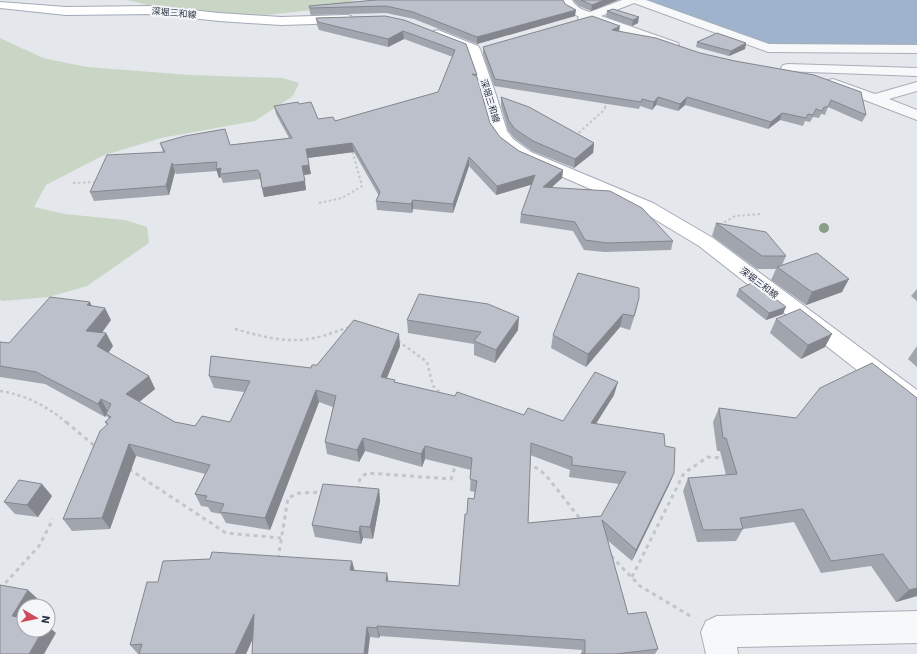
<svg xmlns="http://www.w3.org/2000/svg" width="917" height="654" font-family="'IBM Plex Sans','Noto Sans JP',sans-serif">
	<rect width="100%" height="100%" fill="#e4e7ec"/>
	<!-- green -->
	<g fill="#c9d6c5">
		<polygon points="127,0 355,0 338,7 240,18 186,14"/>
		<polygon points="0,38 43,58 87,67 190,75 283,78 299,83 293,96 255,121 161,138 102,156 46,185 34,207 65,214 125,220 147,227 149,243 87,286 49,297 3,301 0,300"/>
	</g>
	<!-- water -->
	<polygon fill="#9fb4cc" points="644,0 917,0 917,47 774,47"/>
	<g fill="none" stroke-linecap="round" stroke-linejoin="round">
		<defs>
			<g id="minor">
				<path d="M 560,0 L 572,0 C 576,7 582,10 590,12 L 622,0 L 646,0 L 769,44 L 917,45 L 917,53 L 768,52 L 634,3 L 601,16 L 678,43 L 679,46 L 678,49 L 673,50 L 590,21 L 584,23 L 580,22 L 578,19 L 579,17 L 566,9 Z"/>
				<polygon points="788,64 917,68 917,76 783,71 781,68 783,65"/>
				<polygon points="833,79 875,94 917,82 917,91 889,99 917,110 917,120 828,86 826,83 828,80"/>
				<polygon points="917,611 917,643 737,647 738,654 706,654 701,632 706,621 717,616"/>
			</g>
			<g id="major">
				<polygon points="0,2 66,7 154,6 219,13 281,17 347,15 351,16 353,19 351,22 347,23 281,25 219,21 154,14 66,15 0,8"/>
				<polygon points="438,30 478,46 480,49 495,92 507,131 513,139 531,152 653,203 713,238 917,390 917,413 908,410 699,246 641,211 519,158 501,145 491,131 481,92 467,51 434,37 432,34 434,31"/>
			</g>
		</defs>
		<!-- minor casing -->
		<use href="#minor" stroke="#a9aeb7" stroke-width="2"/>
		<!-- major casing -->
		<use href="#major" stroke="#a3abb8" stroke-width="2"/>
		<!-- path-far3 -->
		<polyline stroke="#c2c5cb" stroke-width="1.5" stroke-dasharray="2 2" stroke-linecap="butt" points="605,107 608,101"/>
		<!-- path-far2 -->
		<g stroke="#c2c5cb" stroke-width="2" stroke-dasharray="2.5 2.5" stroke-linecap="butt">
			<polyline points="575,136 603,111 606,106"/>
			<polyline points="73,183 96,182"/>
			<polyline points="319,203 342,198 362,186 352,150"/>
			<polyline points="720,225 735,216 761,214"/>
		</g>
		<!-- path-far1 -->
		<g stroke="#c2c5cb" stroke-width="2.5" stroke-dasharray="3 3" stroke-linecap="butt">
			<path d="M 235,329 C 260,336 288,344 314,338 C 327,336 338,330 350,327"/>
			<polyline points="398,341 427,362 433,386 442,394"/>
			<path d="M 0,391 C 26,395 47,406 67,423"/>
		</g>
		<!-- path -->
		<g stroke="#c2c5cb" stroke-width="3" stroke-dasharray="4 4" stroke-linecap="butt">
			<polyline points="66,422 96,447"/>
			<polyline points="527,464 539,469 549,479 581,520"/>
			<polyline points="129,469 226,533 281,538"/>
			<polyline points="358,490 360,478 367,473 451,479 456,464"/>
			<polyline points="611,556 640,586 692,617"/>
			<polyline points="278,559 288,498 299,493 324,492"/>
			<polyline points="632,577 684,473 708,457 724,458"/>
			<polyline points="0,589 39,546 53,519"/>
		</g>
		<!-- minor -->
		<use href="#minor" fill="#f7f8fa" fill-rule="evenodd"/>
		<!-- major -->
		<use href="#major" fill="#fff" fill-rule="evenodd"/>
	</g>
	<!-- trees -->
	<circle fill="#899d89" cx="824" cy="228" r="5"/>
	<!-- wall -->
	<g fill="#a1a5ae" fill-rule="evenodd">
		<polygon points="375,0 575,16 477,44 414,19 386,13 311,15 310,13 309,6"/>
		<polygon points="573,0 618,0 591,11 579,6"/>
		<polygon points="613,9 638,23 632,26 606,17 607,11"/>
		<polygon points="385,16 466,44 477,75 477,77 490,123 500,137 519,151 563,170 562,178 552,187 673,241 671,250 605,252 584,250 573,231 520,223 521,214 532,184 496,195 469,166 453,213 413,209 412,213 377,210 376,201 379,196 354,152 308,158 311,174 303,175 306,190 264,197 261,182 260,179 223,183 221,177 219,178 217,171 176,174 175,172 169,195 94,201 90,192 163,152 160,143 230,145 289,138 276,114 274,106 299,104 318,119 335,121 438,92 453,57 404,39 388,47 319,30 317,25 316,18"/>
		<polygon points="619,31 700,53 735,61 814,75 866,115 862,122 828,107 825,115 821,114 819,118 813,117 810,122 805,121 803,126 780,120 768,129 685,105 678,111 656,105 652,110 640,106 639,109 494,86 483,54 483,47"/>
		<polygon points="697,42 746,43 745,49 729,56 696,47"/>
		<polygon points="501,97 594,143 593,153 574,168 532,151 514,138 508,130 501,106"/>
		<polygon points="716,223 786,256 782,265 842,292 806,305 771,280 776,269 757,269 712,236"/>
		<polygon points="739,289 783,314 766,320 736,296"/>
		<polygon points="917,289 917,301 911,296 916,290"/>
		<polygon points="639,298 630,330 620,327 586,367 551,348 553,335"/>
		<path d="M 92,306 L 111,320 L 102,333 L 106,333 L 113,346 L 108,353 L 149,376 L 155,389 L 139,402 L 175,422 L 195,426 L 230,422 L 244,392 L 214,388 L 209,376 L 311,368 L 317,365 L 400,346 L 387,378 L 395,382 L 524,415 L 563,421 L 614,395 L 596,423 L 665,446 L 674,473 L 669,485 L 632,561 L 607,540 L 628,614 L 658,649 L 655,654 L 581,654 L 582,650 L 380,636 L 379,638 L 370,637 L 253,638 L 246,654 L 138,654 L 130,645 L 354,570 L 388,581 L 459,586 L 467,514 L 474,499 L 475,492 L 470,491 L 471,470 L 425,459 L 422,467 L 365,451 L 359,462 L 327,454 L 325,442 L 333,407 L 319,402 L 270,530 L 226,523 L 221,514 L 211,512 L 208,507 L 201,506 L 195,494 L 205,474 L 136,456 L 110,529 L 72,531 L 63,519 L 107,425 L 105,422 L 109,419 L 106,415 L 105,417 L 45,384 L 0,377 L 0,342 L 9,343 ZM 530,455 L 570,470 L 569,477 L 619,484 L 601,516 L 528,523 Z"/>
		<polygon points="776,319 825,347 801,359 770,333"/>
		<polygon points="407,320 518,330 495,363 474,355 474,344 408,333"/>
		<polygon points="917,346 917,367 908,359"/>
		<polygon points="917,398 917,596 896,602 871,566 821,573 794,522 743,529 736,541 697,542 683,491 688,478 726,475 720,451 717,451 713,422 719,408 796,418"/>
		<polygon points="379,489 380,501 373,539 363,538 361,544 315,537 312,525"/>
		<polygon points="52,496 38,517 15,514 4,502"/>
	</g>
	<!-- shaded-wall -->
	<g fill="#83868d">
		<polygon points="604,0 618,0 591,11 592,5"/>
		<polygon points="576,10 575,16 477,44 477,37"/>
		<polygon points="639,17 638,23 632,26 633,20"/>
		<polygon points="620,26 619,32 612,30"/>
		<polygon points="403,31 404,39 388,47 388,39"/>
		<polygon points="746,43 745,49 729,56 731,51"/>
		<polygon points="658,97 656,105 652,110 654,102"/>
		<polygon points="687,97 685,105 678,111 680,104"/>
		<polygon points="782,113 780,120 768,129 771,122"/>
		<polygon points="352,143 354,152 307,158 306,149"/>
		<polygon points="594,143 593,153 574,168 575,159"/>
		<polygon points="469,157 469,166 453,213 453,204"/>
		<polygon points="172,163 175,172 169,195 166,186"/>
		<polygon points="309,165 311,174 303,175 302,166"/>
		<polygon points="221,168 220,174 221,177 219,178 216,169"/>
		<polygon points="563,170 562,178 542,196 543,187"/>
		<polygon points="259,173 260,173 262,182 261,182"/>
		<polygon points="535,175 534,184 496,195 497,186"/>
		<polygon points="305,181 306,190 264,197 262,188"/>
		<polygon points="413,200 413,209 412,213 411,204"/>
		<polygon points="849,279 842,292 806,305 812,292"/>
		<polygon points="639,298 636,311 630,330 634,316"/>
		<polygon points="90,302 96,315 87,305"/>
		<polygon points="786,307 783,314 766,320 769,313"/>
		<polygon points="105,308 111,320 93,344 86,331"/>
		<polygon points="623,314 620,327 586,367 588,354"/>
		<polygon points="519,317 518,330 495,363 496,350"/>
		<polygon points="106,333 113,346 104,359 97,346"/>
		<polygon points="399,334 400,346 382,389 381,377"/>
		<polygon points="832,334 825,347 801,359 808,345"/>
		<polygon points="149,376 155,389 133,407 126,394"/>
		<polygon points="618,382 614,395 589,435 591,423"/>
		<polygon points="316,390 319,402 270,530 265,518"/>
		<polygon points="101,399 108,412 105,417 98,404"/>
		<polygon points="363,438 365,451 359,462 357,450"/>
		<polygon points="129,444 136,456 110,529 102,518"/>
		<polygon points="425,446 425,459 422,467 421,454"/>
		<polygon points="674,473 669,485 632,561 636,550"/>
		<polygon points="42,484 52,496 38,517 27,505"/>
		<polygon points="379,489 380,501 373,539 370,527"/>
		<polygon points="360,526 363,538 361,544 359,532"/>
		<polygon points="352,561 355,572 350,570"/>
		<polygon points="387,573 389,584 386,581"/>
		<polygon points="917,588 917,596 896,602 909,590"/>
		<polygon points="28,590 38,599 34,606 24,606 24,623 12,616"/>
		<polygon points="254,614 259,625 246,654 235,654"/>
		<polygon points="48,626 56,633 44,654 29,654 43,630 48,630"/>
		<polygon points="377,626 380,636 379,638 377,628"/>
		<polygon points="367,627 370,637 368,654 364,654"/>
	</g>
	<!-- building -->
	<g fill="#bbc0ca" stroke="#83868d" fill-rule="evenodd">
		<polygon points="376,0 563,0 565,4 576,10 477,37 413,12 386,6 310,8 309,6"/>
		<polygon points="581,0 604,0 592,5"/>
		<polygon points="613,9 639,17 633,20 607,11"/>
		<polygon points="385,16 404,20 466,44 477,75 472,74 477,77 490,123 500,137 519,151 563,170 543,187 610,191 642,208 673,241 607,243 585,240 575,222 521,214 535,175 497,186 469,157 453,204 413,200 411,204 376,201 380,192 352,143 306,149 309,165 302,166 305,181 262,188 260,173 259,173 258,170 220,174 221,168 216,169 217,162 173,165 172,163 166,186 90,192 107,155 165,152 160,143 185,136 225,129 230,145 292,138 274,106 298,102 299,104 311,102 318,119 333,117 335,121 438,92 455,50 403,31 388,39 318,22 316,18"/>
		<polygon points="592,16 620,26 612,30 656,38 700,53 735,61 814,75 861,92 866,115 831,100 828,107 824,107 822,111 816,109 813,115 808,114 806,118 782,113 771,122 687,97 680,104 658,97 654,102 642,99 641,102 495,79 483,47"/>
		<polygon points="717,33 746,43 731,51 697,42"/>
		<polygon points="501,97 529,107 594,143 575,159 533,141 515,129 509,121"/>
		<polygon points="716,223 766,232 786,256 762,256"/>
		<polygon points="817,253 849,279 812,292 777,267"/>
		<polygon points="578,273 639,288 639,298 634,316 623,314 588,354 553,335"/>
		<polygon points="754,282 786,307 769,313 739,289"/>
		<polygon points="419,294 488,304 519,317 496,350 474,341 481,332 407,320"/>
		<path d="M 50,297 L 90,302 L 87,305 L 105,308 L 86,331 L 106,333 L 97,346 L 149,376 L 126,394 L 175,422 L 195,426 L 202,416 L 230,422 L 250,381 L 209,376 L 211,356 L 311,368 L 312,365 L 317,365 L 354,320 L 399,334 L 381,377 L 395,380 L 394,382 L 455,396 L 457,392 L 524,415 L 528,408 L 563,421 L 595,372 L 618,382 L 591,423 L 664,434 L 665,446 L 675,448 L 674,473 L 636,550 L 602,520 L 628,614 L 646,612 L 658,649 L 616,654 L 581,654 L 585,654 L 585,640 L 377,626 L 377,628 L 367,627 L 364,654 L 252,654 L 254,614 L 235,654 L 139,654 L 142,644 L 130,645 L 147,582 L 158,582 L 163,561 L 210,559 L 212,552 L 352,561 L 350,570 L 387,573 L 386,581 L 459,586 L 465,514 L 467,514 L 468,498 L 474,499 L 477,481 L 470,479 L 472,458 L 425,446 L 421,454 L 363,438 L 357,450 L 325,442 L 336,396 L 316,390 L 265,518 L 220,512 L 224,504 L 205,500 L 207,496 L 195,494 L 210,465 L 129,444 L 102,518 L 63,519 L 100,431 L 108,424 L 105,422 L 111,417 L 106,414 L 111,404 L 101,399 L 98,404 L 36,372 L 0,366 L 0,342 L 9,343 ZM 531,443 L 572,457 L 572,465 L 626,472 L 601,516 L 528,523 Z"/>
		<polygon points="800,309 832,334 808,345 776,319"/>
		<polygon points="872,363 917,398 917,588 909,590 883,554 831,561 803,509 740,518 743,529 703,530 688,478 737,474 726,438 723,438 719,408 796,418 820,388"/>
		<polygon points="19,480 42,484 27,505 4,502"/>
		<polygon points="323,484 379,489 370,527 360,526 359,532 312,525"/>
		<polygon points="0,585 28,590 12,616 24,618 24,630 43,630 29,654 0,654"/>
	</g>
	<g text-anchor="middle" stroke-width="4" stroke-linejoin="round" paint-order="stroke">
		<!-- far-street labels -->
		<g font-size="9" fill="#2b3445" stroke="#f4f6f9">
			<text transform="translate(174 13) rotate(5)" y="3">深堀三和線</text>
			<text transform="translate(490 101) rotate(73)" y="3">深堀三和線</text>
			<text transform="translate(759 283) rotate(37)" y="3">深堀三和線</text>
		</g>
	</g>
	<!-- north arrow -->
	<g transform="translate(36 618) rotate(99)"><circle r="19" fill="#f4f6f9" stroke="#a4a8b1"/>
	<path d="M0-3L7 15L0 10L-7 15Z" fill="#d1495b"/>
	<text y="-6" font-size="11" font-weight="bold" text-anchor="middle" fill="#2b3445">N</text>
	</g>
</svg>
